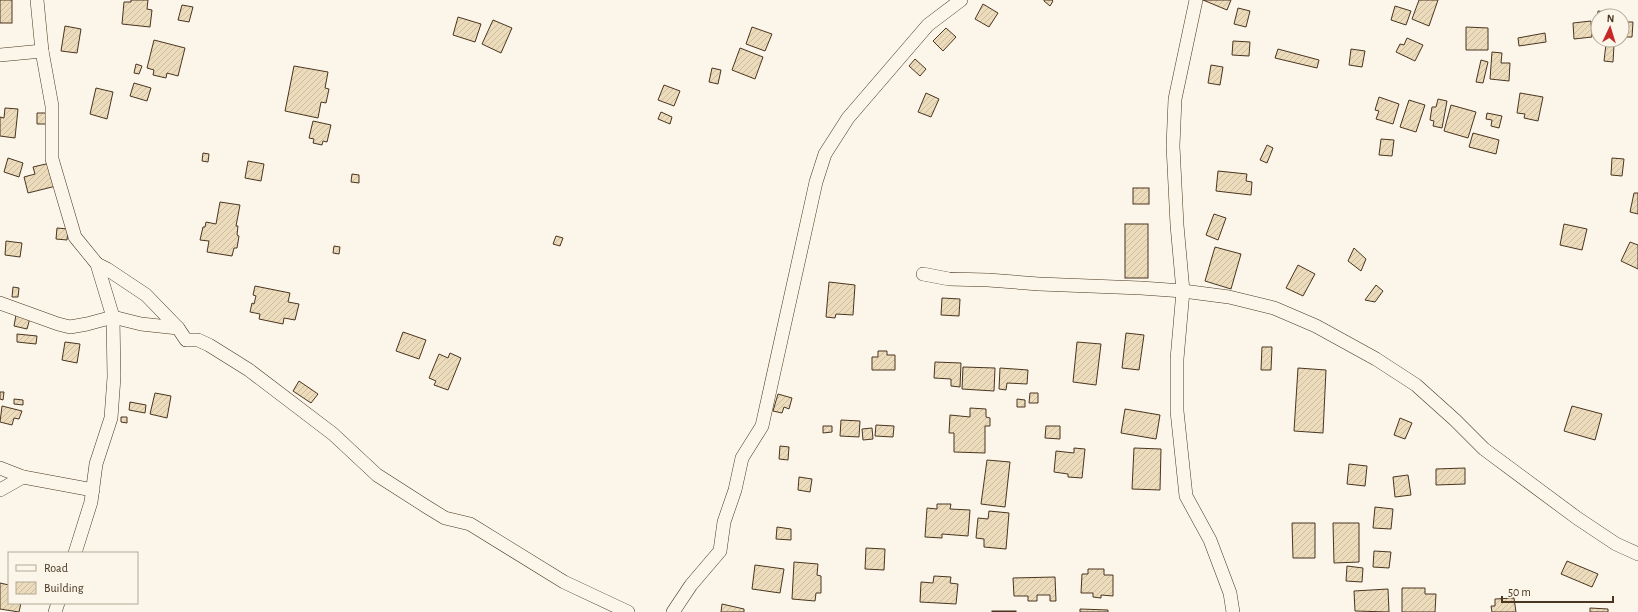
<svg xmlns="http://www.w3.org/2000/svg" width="1638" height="612" font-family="'Alegreya Sans',sans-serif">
	<defs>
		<pattern id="building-hatch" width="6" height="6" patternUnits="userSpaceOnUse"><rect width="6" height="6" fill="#ecdcbc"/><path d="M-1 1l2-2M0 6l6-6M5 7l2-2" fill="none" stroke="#ccbda1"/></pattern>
	</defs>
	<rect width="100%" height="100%" fill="#fbf6e9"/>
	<!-- building -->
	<g fill="url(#building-hatch)" stroke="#4a3520">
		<rect x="0" y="0" width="12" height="23"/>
		<polygon points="131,0 148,0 147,9 152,10 150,27 122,24 124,2 131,2"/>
		<polygon points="1044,0 1052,0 1053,1 1050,6 1044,1"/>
		<polygon points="1203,0 1231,0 1227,10"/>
		<polygon points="1419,0 1438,0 1429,26 1412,19"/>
		<polygon points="983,4 998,13 989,27 975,19"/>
		<polygon points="182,5 193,7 189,22 178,20"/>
		<polygon points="1395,6 1411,11 1406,25 1391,20"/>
		<polygon points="1238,8 1250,11 1246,27 1234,24"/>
		<polygon points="1598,11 1616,13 1616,16 1598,16 1598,35 1597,35"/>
		<polygon points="458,17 481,24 475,42 453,35"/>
		<polygon points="493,20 512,28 501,53 482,44"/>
		<polygon points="1591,21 1592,37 1574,39 1573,23"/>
		<polygon points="1622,22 1633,22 1632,37 1622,37"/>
		<polygon points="65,26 81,29 77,53 61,51"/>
		<polygon points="752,27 772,34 765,51 746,44"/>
		<polygon points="1466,27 1488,28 1488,50 1466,50"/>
		<polygon points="946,28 956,37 943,51 933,41"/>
		<polygon points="1545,33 1546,42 1519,46 1518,38"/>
		<polygon points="1407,38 1423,45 1415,61 1396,52 1400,44 1404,45"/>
		<polygon points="154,40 185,48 178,76 167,73 166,78 153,75 154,70 147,68"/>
		<polygon points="1233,41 1250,42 1249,56 1232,55"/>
		<polygon points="1606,44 1614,45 1613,62 1604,61"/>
		<polygon points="740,48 763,57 755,79 732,70"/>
		<polygon points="1278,49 1319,60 1317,68 1275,58"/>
		<polygon points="1351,49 1365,51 1362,67 1349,65"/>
		<polygon points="1492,52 1502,53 1501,63 1510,63 1509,81 1490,79"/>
		<polygon points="915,59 926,69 920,76 909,66"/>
		<polygon points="1481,60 1488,62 1483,83 1476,82"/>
		<polygon points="136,64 142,66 139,74 134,73"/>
		<polygon points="1211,65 1223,67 1220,85 1208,83"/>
		<polygon points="294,66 328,72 325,88 329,89 326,103 321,102 318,118 285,111"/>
		<polygon points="712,68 721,70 718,84 709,82"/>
		<polygon points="134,83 151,88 147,101 130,96"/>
		<polygon points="664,85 680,91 674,106 658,100"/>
		<polygon points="96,88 113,92 107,119 90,114"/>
		<polygon points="926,93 939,99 931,117 918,112"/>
		<polygon points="1520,93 1543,97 1538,121 1524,118 1525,114 1517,113"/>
		<polygon points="1379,97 1399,104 1393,124 1376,119 1379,111 1375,110"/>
		<polygon points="1438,99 1447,101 1442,128 1433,126 1434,121 1430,120 1432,107 1436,107"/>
		<polygon points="1409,100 1425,105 1416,132 1400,127"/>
		<polygon points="1451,105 1476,112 1468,138 1444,131"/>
		<polygon points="5,108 18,109 15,138 0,136 0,117 4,118"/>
		<polygon points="661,112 672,117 670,124 658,119"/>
		<polygon points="37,113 50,113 51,124 37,124"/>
		<polygon points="1487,113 1502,116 1499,128 1491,126 1492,120 1486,119"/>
		<polygon points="313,121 331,125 327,142 323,141 322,145 313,143 314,139 309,138"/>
		<polygon points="1473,133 1499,140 1496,154 1469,147"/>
		<polygon points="1381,139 1394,140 1392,156 1379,155"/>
		<polygon points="1267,145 1273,148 1267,163 1260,160"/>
		<polygon points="203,153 209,154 208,162 202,161"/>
		<polygon points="8,158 23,163 19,177 4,172"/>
		<polygon points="1612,158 1624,159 1622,176 1611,175"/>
		<polygon points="248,161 264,164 261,181 245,178"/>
		<polygon points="50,163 56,186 28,193 24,177 35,174 33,167"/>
		<polygon points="1218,171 1247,174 1246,181 1252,182 1251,195 1216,191"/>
		<polygon points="352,174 359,175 359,183 351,182"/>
		<rect x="1133" y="188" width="16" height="16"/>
		<polygon points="1634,193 1638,193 1638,214 1630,212"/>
		<polygon points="220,202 240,205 236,226 238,226 237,235 239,236 237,248 234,248 232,256 207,252 209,241 200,240 203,227 205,227 206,222 216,224"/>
		<polygon points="1214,214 1226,218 1218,240 1206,235"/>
		<rect x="1125" y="224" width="23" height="54"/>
		<polygon points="1564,224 1587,229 1582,250 1560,245"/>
		<polygon points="57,228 68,229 67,240 56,239"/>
		<polygon points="556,236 563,238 560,246 553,244"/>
		<polygon points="6,241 22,243 20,257 5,255"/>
		<polygon points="1630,242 1638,245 1638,269 1621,261"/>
		<polygon points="334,246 340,247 339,254 333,253"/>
		<polygon points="1215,247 1241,254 1231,289 1205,281"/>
		<polygon points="1354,248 1366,259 1361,271 1348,261"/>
		<polygon points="1298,265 1315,274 1303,296 1286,288"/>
		<polygon points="829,282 855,285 853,315 836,314 835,318 826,317"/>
		<polygon points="1376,285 1383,291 1375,302 1365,300"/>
		<polygon points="255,286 290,293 288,302 299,304 295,320 284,318 283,324 259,319 260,314 250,312 252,303 254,304 256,296 253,295"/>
		<polygon points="13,287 19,288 18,297 12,297"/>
		<polygon points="942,298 960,299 959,316 941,315"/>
		<polygon points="16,315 30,318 27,329 14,326"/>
		<polygon points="403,332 426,340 419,359 396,351"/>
		<polygon points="1126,333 1144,335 1139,370 1122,368"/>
		<polygon points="17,334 37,336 36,344 17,342"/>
		<polygon points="65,342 80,344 77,363 62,360"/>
		<polygon points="1077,342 1101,344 1096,385 1073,382"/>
		<polygon points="1262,347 1272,347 1271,370 1261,370"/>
		<polygon points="878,351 887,351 887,355 895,355 895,370 872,370 872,357 878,357"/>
		<polygon points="450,353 461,358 448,390 434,385 436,381 429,378 439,354 448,358"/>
		<polygon points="935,362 961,363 960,387 951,386 951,379 934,378"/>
		<polygon points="963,367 995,368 994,391 962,389"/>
		<polygon points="1000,368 1028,370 1027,384 1007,383 1006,390 999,389"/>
		<polygon points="1298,368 1326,370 1323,433 1294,431"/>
		<polygon points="299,381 318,394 311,403 293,391"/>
		<polygon points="0,392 4,392 3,400 0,399"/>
		<polygon points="155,393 171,396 167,418 150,414"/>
		<polygon points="1030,393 1038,393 1038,403 1029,403"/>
		<polygon points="778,394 792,398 789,409 784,407 782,413 773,411"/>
		<polygon points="14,399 23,400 23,405 14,404"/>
		<polygon points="1017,399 1025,400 1025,407 1017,407"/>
		<polygon points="130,402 146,405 145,413 129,410"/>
		<polygon points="2,406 22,411 19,419 14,418 12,425 0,422"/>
		<polygon points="1572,406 1602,414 1595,440 1564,431"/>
		<polygon points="970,408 986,409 986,417 990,418 990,426 985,426 985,453 954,452 954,433 949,433 950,415 970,417"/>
		<polygon points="1125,409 1160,415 1156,439 1121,433"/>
		<polygon points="121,417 127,417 127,423 121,422"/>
		<polygon points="1400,418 1412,423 1405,439 1394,435"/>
		<polygon points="841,420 860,421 859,437 840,436"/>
		<polygon points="876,425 894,426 893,437 875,436"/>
		<polygon points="823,426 832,426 832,432 823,433"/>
		<polygon points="1046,426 1060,426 1060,439 1045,438"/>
		<polygon points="872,428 873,439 863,440 862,429"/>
		<polygon points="780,446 789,447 788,460 779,459"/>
		<polygon points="1074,448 1085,449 1082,478 1068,477 1068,474 1054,472 1056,451 1074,453"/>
		<polygon points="1134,448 1161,449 1160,490 1132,489"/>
		<polygon points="987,460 1010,462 1005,507 981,504"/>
		<polygon points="1349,464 1367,466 1365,486 1347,484"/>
		<polygon points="1465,468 1465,484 1436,485 1436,469"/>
		<polygon points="1408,475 1411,495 1395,497 1393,477"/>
		<polygon points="799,477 812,479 810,492 798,490"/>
		<polygon points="937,504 951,504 950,509 970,510 968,536 942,534 942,538 925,537 927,508 937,509"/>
		<polygon points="1375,507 1393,509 1391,529 1373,528"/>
		<polygon points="989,511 1009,513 1006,549 984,547 984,539 976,538 978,518 988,519"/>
		<polygon points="1292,523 1315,523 1315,558 1293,558"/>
		<polygon points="1333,523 1359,523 1359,562 1334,563"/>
		<polygon points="777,527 791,529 791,540 776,539"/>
		<polygon points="866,548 885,549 884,570 865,569"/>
		<polygon points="1374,551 1391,552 1389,568 1373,567"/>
		<polygon points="1567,561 1598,574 1592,587 1561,574"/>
		<polygon points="794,562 818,564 817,575 821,576 821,593 816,593 815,601 792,599"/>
		<polygon points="755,565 784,569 780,593 752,589"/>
		<polygon points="1347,566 1363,568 1362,582 1346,581"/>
		<polygon points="1088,569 1104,569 1104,575 1113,575 1113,596 1101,595 1101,598 1093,597 1093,593 1081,593 1082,574 1088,574"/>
		<polygon points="934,576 951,577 950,583 958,584 956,604 920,602 921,582 933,583"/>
		<polygon points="1055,577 1056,601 1050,601 1050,595 1037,595 1037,601 1028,601 1028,596 1014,596 1013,578"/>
		<polygon points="0,583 9,585 9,603 21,603 19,612 0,609"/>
		<polygon points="1402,588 1425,588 1425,594 1436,594 1435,612 1402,612"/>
		<polygon points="1388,589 1389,612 1355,611 1354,591"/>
		<polygon points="1514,598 1516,612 1492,612 1491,606 1495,606 1495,599"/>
		<polygon points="722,604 744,609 744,612 721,612"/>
		<polygon points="1590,608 1608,609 1608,612 1590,612"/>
		<polygon points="1080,609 1108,610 1108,612 1080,612"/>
		<rect x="992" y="611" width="24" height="1"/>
	</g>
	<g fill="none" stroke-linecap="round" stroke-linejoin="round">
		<defs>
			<g id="street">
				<polyline points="37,0 42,51 52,106 52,159 75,237 97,264 113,317 114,377 111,418 96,464 91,502 75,553"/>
				<polyline points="1196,0 1175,99 1173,146 1177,225 1183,291 1177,359 1177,411 1186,496 1210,540 1230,593 1233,612"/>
				<polyline points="0,55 42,51"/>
				<polyline points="97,264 107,269 146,295 178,328"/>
				<polyline points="923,274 949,279 988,280 1039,284 1141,288 1183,291 1229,297 1274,308 1316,326 1376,359 1416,385 1455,420 1484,449 1577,518 1616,544 1638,554"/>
				<polyline points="0,303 58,324 70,327 87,324 113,317 141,324 178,328 186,340 198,340 209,345 249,370 333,434 377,475 427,507 445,518 470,524 564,582 628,612"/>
				<polyline points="0,468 23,477"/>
				<polyline points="0,490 23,477 93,490"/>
				<polyline points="55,612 58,603"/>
				<polyline points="673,612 691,585 720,551 724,522 735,490 742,458 762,426 816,182 825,154 848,118 928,25 961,0"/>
			</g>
		</defs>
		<!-- street casing -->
		<use href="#street" stroke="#4a3520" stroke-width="14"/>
		<!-- street -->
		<use href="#street" stroke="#fbf6e9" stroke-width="13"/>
	</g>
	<!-- legend -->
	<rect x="8" y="552" width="130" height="52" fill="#fbf6e9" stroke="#b4a999"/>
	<rect x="16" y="565" width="20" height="6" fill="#fbf6e9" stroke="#b4a999"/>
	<text x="44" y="572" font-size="12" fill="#4a3520">Road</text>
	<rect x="16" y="582" width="20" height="12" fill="url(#building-hatch)" stroke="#b4a999"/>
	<text x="44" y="592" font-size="12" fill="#4a3520">Building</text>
	<!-- north arrow -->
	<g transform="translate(1610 28) rotate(4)"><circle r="19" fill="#fbf6e9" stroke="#b4a999"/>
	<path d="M0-3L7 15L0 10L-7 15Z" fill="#c62828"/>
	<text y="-6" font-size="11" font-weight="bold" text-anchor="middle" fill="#4a3520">N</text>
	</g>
	<!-- scale -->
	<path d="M1502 596v6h111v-6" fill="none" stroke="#4a3520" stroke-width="2"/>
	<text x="1508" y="596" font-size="12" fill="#4a3520" stroke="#fbf6e9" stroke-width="3" paint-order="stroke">50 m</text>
</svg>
